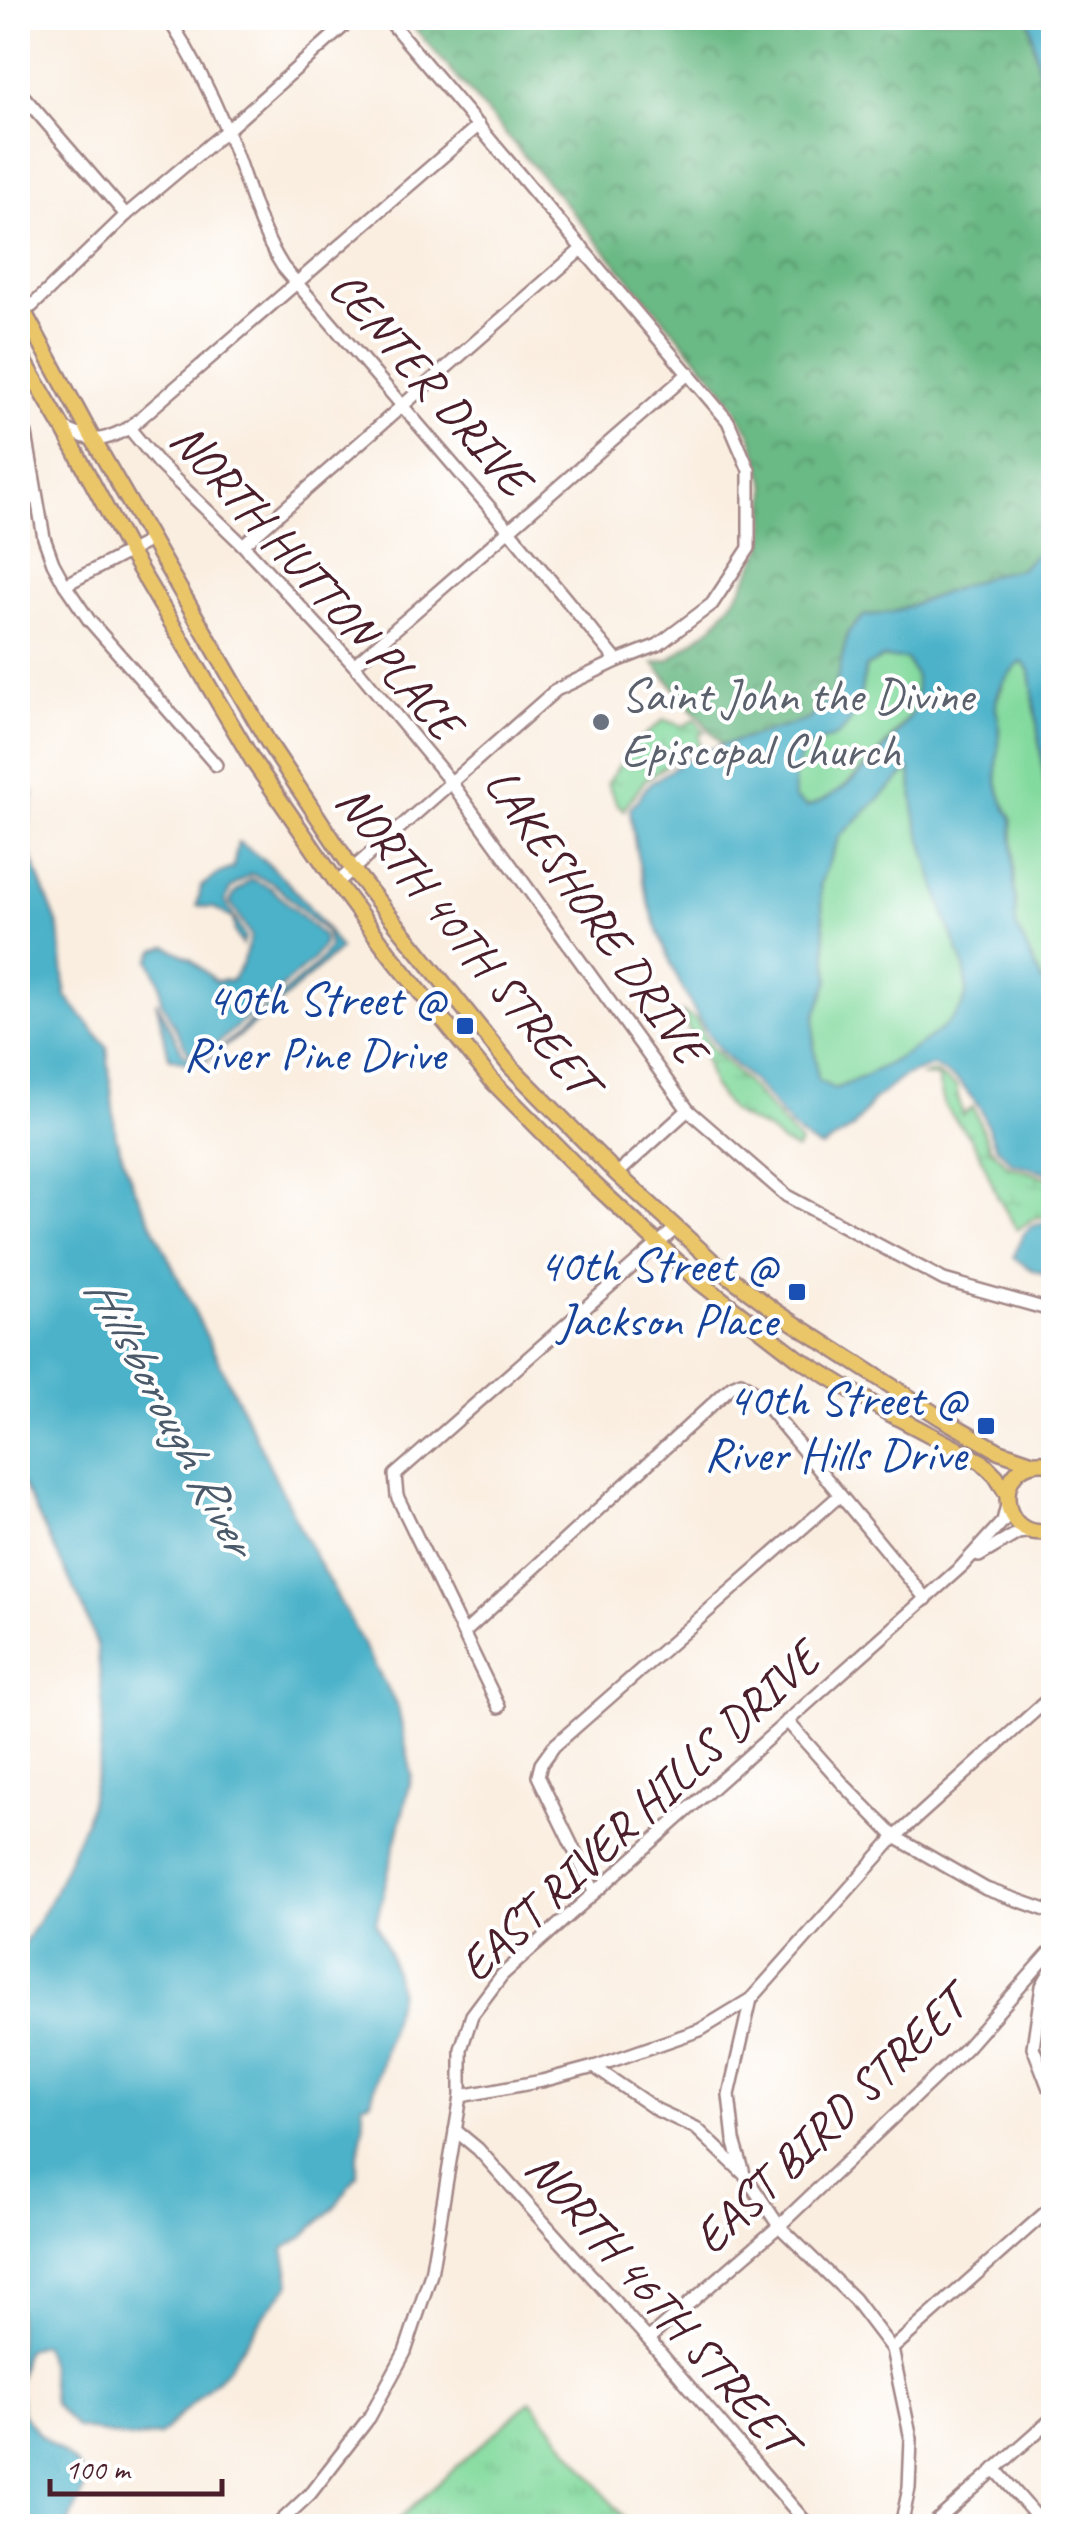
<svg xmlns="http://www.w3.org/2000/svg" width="1071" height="2544" font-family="Caveat,sans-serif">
	<defs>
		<pattern id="forest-crowns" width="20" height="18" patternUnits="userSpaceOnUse" patternTransform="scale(2.5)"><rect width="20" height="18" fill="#6aba85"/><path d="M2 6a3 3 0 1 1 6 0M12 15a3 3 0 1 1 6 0" fill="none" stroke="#59976d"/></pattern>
		<pattern id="wetland-marsh" width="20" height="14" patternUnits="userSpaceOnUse" patternTransform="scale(2.5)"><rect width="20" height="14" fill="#83da9e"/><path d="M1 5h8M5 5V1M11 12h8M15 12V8" fill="none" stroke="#73bb88"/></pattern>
		<pattern id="park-tufts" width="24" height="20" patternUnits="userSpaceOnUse" patternTransform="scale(2.5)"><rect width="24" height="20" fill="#83da9e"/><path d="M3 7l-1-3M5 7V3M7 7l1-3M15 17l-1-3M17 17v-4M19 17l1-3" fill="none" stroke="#73bb88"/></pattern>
	</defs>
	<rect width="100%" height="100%" fill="#fff"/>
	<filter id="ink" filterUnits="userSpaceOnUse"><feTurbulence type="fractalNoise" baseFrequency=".01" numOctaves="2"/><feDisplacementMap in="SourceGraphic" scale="20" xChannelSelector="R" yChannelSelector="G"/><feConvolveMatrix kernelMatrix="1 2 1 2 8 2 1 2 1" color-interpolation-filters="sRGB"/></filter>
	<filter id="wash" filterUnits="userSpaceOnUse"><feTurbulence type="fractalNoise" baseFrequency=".0048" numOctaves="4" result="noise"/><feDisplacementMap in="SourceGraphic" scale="40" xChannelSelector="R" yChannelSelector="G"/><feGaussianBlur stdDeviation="2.25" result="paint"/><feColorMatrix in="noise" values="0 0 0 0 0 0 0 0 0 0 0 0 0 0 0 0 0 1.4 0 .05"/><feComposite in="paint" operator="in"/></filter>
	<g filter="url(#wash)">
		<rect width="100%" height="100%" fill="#faeee0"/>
		<!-- grass -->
		<g fill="#83da9e" stroke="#667c64" stroke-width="2.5">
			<path d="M 883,658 L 905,658 L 915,675 L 918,705 L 876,757 L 834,796 L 807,807 L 794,798 C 793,757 799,749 838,735 L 866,667 Z"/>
			<polygon points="1022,662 1030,671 1047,800 1053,827 1053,1005 1016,926 1012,818 1003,804 995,774 999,725 995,704 1008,673"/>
			<path d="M 911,768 C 912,786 912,805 917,822 C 926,854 935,886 946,918 C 954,943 972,972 965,999 C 956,1032 866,1078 834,1089 L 818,1080 L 814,1044 L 815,1017 L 829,980 L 820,884 L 839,837 Z"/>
		</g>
		<!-- forest -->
		<polygon fill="url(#forest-crowns)" stroke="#5a6c58" stroke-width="2.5" points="406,18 1029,18 1046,110 1054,123 1054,535 1046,546 1020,569 994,574 893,612 864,616 848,632 834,694 808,720 722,745 654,663 669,660 714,625 742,588 764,544 767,488 751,434 722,387"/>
		<!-- wetland -->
		<g fill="url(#wetland-marsh)" stroke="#667c64" stroke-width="2.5">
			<polygon points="695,719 705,732 700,733 699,748 686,753 646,779 626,806 625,810 617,804 607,783 634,744 664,720 684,726"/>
			<polygon points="682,1012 696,1020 709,1045 754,1090 800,1143 797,1150 781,1142 766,1129 741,1118 731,1111 713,1087 702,1050 690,1034"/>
			<path d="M 933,1072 L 957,1087 C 956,1097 962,1104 962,1115 L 973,1107 L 990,1147 L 1009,1166 L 1053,1179 L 1053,1216 L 1035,1218 L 1017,1230 L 997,1196 L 981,1156 L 971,1139 L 945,1107 L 937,1077 L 921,1076 Z"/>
		</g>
		<!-- park -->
		<polygon fill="url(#park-tufts)" stroke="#667c64" stroke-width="2.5" points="531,2400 630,2526 391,2526"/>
		<!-- water -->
		<g fill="#4bb2c9" stroke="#4a687a" stroke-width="2.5" fill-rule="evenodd">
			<polygon points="1029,18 1053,18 1053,123 1046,111"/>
			<path d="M 1053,535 L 1053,827 L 1047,800 L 1030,671 L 1022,662 C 1008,672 995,691 996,709 C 997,714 999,719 999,725 C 1002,765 986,778 1012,818 L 1016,926 L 1053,1005 L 1053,1174 L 1012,1163 L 995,1145 L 980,1108 L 959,1082 L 933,1066 L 904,1076 L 874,1100 L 853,1128 L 821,1148 C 794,1137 779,1111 761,1090 C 746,1073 725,1059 712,1040 C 668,974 638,888 630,809 L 649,784 L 689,758 L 722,745 L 808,720 L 834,694 L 848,632 L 864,616 L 893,612 L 994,574 L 1020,569 L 1046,546 ZM 883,658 L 906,659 L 915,675 L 918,705 C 890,745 854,790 807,807 L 794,798 C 793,775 794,755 817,743 C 824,739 833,739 839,734 C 859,718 861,690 866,667 ZM 910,769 C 913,786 912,805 917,822 C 926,854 935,886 946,918 C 954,943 972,972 965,999 C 956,1032 866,1078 834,1089 L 818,1080 L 814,1044 L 815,1017 L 829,980 L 820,884 L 839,837 Z"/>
			<polygon points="18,762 33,794 27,830 30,854 59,928 66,996 107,1047 116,1138 133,1185 303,1534 398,1708 412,1775 376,1923 390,1956 399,1991 371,2101 362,2104 364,2121 357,2161 357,2175 334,2208 305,2235 284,2249 291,2284 268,2310 228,2368 160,2435 132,2439 77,2428 53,2403 49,2366 42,2344 25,2350 18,2384 18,1954 52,1897 85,1821 99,1764 103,1709 97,1646 82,1605 18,1476"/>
			<path d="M 238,842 C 280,867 313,909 340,949 L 267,1014 L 204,1063 L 186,1063 L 169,1057 L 156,1001 L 184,1055 L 206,1061 L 316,965 L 329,947 L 326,932 L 273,883 L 251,874 L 231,888 L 225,901 L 245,937 L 242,945 L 235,932 L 233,919 L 214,908 L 197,906 L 201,887 L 220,873 L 233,868 Z"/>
			<polygon points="251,879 270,887 323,936 324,944 313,960 203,1056 188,1052 161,1001 160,983 150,960 155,950 167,946 192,960 215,981 232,980 242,964 251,936 230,902 235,893"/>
			<path d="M 1053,1221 L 1054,1221 L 1053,1277 L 1033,1270 L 1014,1258 C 1021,1233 1026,1224 1053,1221 Z"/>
			<polygon points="18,2385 22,2413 39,2434 74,2462 87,2482 68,2526 18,2526"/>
		</g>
	</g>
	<g filter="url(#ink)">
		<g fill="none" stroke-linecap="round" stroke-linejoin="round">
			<defs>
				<g id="minor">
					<path d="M 168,18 C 190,52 210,91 226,129 C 246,175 255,224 283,267 L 509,530 L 617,661"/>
					<polyline points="18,90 126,215"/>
					<polyline points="23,311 32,306 126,215 227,130 353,18"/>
					<path d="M 63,428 C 95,442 97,444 129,428 L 479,125"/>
					<polyline points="129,428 158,463 243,545 354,665 450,781 688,1110 787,1196 944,1280 1054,1311"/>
					<polyline points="26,434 44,538 53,563 65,585 89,620 216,765"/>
					<polyline points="243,545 583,248"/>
					<polyline points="65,585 151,540"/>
					<polyline points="354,665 689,373"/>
					<polyline points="337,883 556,690 617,661 658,645 712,604 749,548 749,470 728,421 387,18"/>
					<polyline points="617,1174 688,1110"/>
					<polyline points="979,1556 1018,1533 1032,1531"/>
					<polyline points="464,1633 732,1386 741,1382 755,1392 926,1599"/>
					<polyline points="499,1707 397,1496 395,1475 676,1228"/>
					<polyline points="787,1721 846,1787 895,1837 986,1889 1054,1913"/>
					<polyline points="594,1891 538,1776 541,1764 554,1746 839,1496"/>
					<polyline points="1054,1965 1042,1986 1033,2047 1048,2086 1054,2090"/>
					<polyline points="594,2067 700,2030 751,1999"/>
					<polyline points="461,2096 542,2081 594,2067 657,2110 696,2128 744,2174 779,2226 854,2299 892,2349 911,2439 909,2488 901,2526"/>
					<polyline points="455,2130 478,2149 648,2339 809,2526"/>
					<polyline points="743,2170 734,2140 729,2095 751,1999 895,1837 1054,1694"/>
					<polyline points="648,2339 779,2226 966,2048 1054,1948"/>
					<polyline points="892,2349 1054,2205"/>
					<polyline points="995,2469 1045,2526"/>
					<polyline points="276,2526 310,2494 369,2418 405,2352 431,2274 461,2096 461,2049 472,2015 502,1975 962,1566 1003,1521 1007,1505"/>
					<polyline points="931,2526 1054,2417"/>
				</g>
				<g id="major">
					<polyline points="18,301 94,441 268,742 353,870 511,1067 617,1174 730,1277 778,1313 941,1418 999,1451 1034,1463"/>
					<polyline points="18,350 63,428 129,551 253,761 337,883 392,957 493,1082 594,1184 697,1280 798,1358 883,1410 982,1462 996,1476 1007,1494"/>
					<path d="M 1054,1464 C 990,1449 994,1548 1054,1530"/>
				</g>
			</defs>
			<!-- minor casing -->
			<use href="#minor" stroke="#a28686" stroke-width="16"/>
			<!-- major casing -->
			<use href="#major" stroke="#a28686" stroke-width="19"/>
			<!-- minor -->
			<use href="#minor" stroke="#fff" stroke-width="11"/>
			<!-- major -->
			<use href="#major" stroke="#ebc669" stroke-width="14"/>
		</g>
	</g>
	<!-- markers -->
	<circle fill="#6b7280" stroke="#fff" stroke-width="4" cx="601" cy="722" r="10"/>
	<g fill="#1a4fb4" stroke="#fff" stroke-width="4">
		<rect x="455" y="1016" width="20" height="20" rx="5"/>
		<rect x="787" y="1282" width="20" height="20" rx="5"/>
		<rect x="976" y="1416" width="20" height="20" rx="5"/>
	</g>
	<g text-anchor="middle" stroke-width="8" stroke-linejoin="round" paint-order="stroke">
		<!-- street labels -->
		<g font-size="48" fill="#4a1f2b" stroke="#fff">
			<text transform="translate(431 382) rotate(49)" y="17">CENTER DRIVE</text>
			<text transform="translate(317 580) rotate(48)" y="17">NORTH HUTTON PLACE</text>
			<text transform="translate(597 915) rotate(55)" y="17">LAKESHORE DRIVE</text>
			<text transform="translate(468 939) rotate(51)" y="17">NORTH 40TH STREET</text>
			<text transform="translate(638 1811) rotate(-43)" y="17">EAST RIVER HILLS DRIVE</text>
			<text transform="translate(829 2120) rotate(-44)" y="17">EAST BIRD STREET</text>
			<text transform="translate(662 2302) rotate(49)" y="17">NORTH 46TH STREET</text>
		</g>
		<!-- worship labels -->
		<g font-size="48" fill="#5b616d" stroke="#fff" text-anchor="start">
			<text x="621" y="711">Saint John the Divine<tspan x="621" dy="55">Episcopal Church</tspan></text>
		</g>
		<!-- transit labels -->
		<g font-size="48" fill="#164399" stroke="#fff" text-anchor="end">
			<text x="445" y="1015">40th Street @<tspan x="445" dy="55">River Pine Drive</tspan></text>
			<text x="777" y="1281">40th Street @<tspan x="777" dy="55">Jackson Place</tspan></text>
			<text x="966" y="1415">40th Street @<tspan x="966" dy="55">River Hills Drive</tspan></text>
		</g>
		<!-- water labels -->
		<g font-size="50" font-style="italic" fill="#4a5a6a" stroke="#fff">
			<text transform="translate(172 1414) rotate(62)" y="18">Hillsborough River</text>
		</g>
	</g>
	<!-- margin -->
	<rect width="1071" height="2544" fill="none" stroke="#fff" stroke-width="60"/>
	<!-- scale -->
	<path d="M50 2479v15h172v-15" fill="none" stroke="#4a1f2b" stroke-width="5"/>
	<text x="65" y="2479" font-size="30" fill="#4a1f2b" stroke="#ffffff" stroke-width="8" paint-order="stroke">100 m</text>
</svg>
